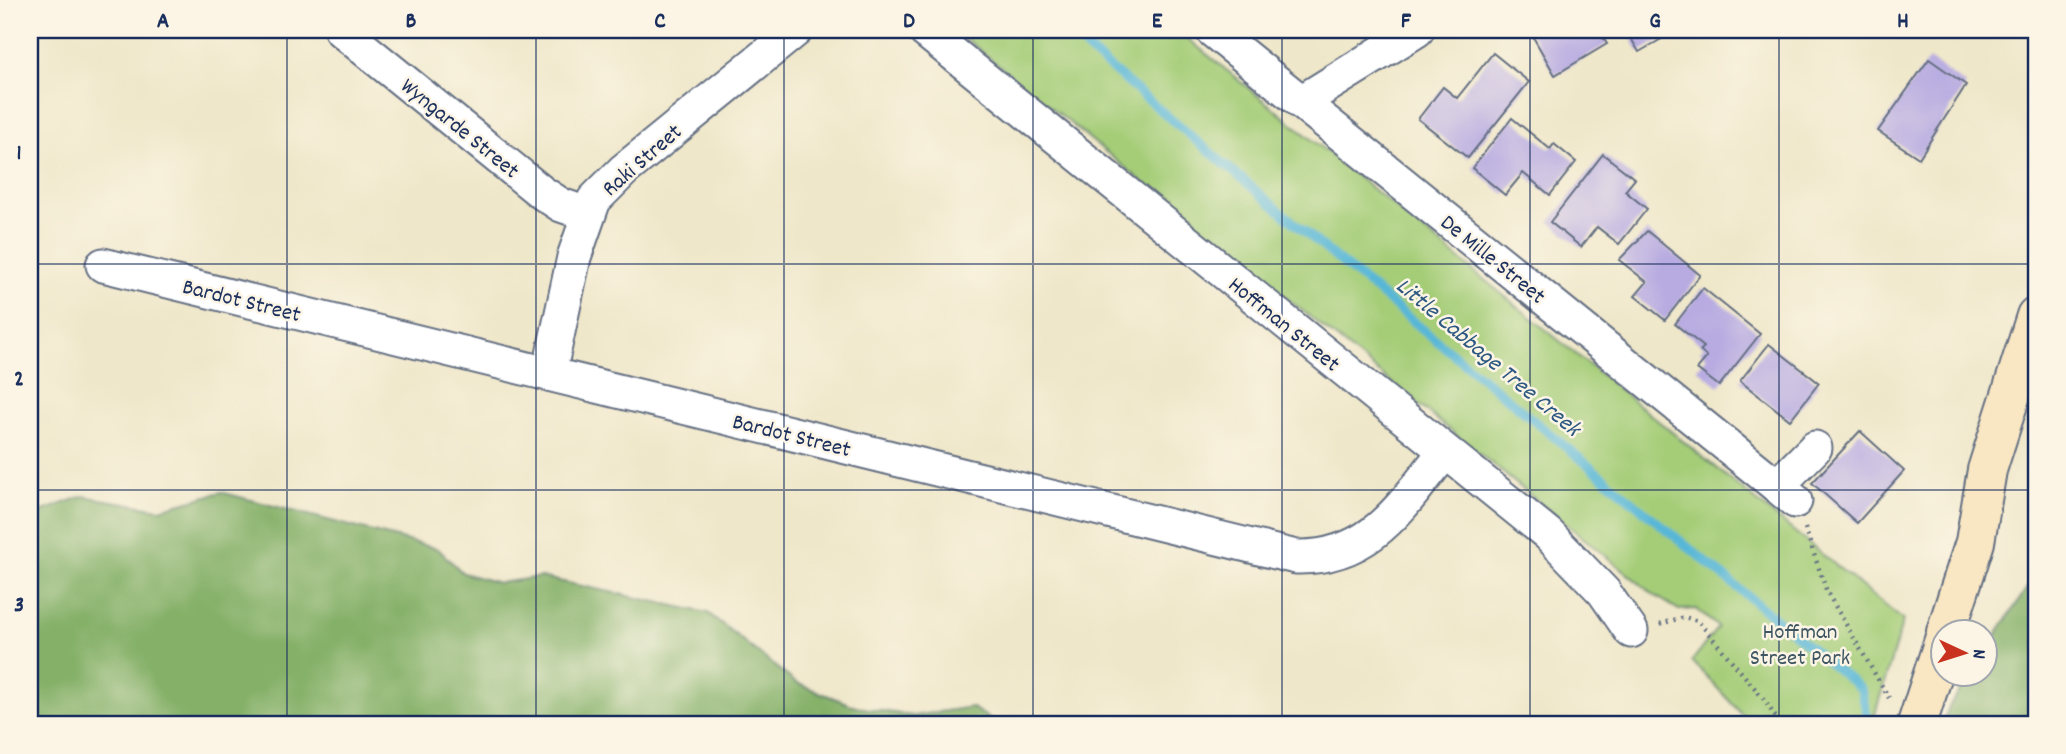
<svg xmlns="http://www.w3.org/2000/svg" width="2066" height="754" font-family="Dekko,sans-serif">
	<rect width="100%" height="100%" fill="#fcf5e5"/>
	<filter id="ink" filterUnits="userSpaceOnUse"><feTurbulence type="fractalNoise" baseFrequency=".0143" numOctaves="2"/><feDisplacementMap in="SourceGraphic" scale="14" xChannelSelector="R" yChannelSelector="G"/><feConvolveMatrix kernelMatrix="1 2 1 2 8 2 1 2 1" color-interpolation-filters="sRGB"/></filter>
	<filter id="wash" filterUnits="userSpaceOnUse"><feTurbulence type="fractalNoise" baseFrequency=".00686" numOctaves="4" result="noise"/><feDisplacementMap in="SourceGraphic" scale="28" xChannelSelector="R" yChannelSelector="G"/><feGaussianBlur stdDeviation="1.57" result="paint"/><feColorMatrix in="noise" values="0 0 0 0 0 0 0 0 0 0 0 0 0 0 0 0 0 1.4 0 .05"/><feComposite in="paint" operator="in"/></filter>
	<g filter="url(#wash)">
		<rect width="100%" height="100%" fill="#efe7c9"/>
		<!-- green -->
		<polygon fill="#a5cd78" stroke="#607e6b" stroke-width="2" points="955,30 1177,30 1903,620 1872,724 1751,724 1692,661 1718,627 1696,609 1679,610 1654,595"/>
		<!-- forest -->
		<g fill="#84b068" stroke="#507063" stroke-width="2">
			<polygon points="221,492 438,549 463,573 499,583 540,577 708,613 796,683 857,707 913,716 971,707 998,724 30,724 30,509 40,512 83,496 160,509"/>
			<polygon points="2036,574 2036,724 1942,724 1949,707 1971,674 1986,674 1986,651"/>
		</g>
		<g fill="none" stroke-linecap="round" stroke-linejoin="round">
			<!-- stream -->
			<polyline stroke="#58b7d7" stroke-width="9" points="1065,30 1336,258 1861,689 1869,724"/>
		</g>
		<g id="blocks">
			<!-- building -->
			<g fill="#b7abe1">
				<polygon points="1529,30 1598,30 1607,44 1555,75"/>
				<polygon points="1626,30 1677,30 1639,52"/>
				<polygon points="1493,53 1529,82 1468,158 1418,119 1443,87 1457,98"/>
				<polygon points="1929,59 1966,85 1919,158 1878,131"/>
				<polygon points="1512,118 1550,149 1554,144 1576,162 1550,195 1523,173 1505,195 1472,168"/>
				<polygon points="1603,154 1635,179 1625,191 1647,209 1619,244 1597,227 1581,247 1550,222"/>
				<polygon points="1647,231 1700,275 1665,320 1635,296 1647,282 1619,260"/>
				<polygon points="1703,288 1760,334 1719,386 1697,369 1707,357 1700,351 1704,347 1675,324"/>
				<polygon points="1769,344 1819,383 1790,420 1740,381"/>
				<polygon points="1860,431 1904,471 1857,523 1812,483"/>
			</g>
		</g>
	</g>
	<g filter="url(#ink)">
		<use href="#blocks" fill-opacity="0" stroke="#656f83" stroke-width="2"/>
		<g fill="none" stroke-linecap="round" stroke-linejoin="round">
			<defs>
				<g id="street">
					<polyline points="341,30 541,192 561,205 587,214"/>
					<polyline points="924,30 1548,534 1604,592 1631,631"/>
					<polyline points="1212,30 1777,486"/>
					<polyline points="1301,102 1417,30"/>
					<path d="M 103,265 L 1296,557 C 1371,559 1401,506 1444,453"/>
					<polyline points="549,374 574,257 594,200 624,170 796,30"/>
					<polyline points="1795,501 1777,486 1815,448"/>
				</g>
				<g id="secondary">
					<polyline points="1946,632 1975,542 1987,470 2036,316"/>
					<polyline points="1917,724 1944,640"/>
				</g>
			</defs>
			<!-- street casing -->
			<use href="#street" stroke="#656f83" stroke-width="37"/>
			<!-- secondary casing -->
			<use href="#secondary" stroke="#656f83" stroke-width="42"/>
			<!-- path -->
			<g stroke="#656f83" stroke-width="4.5" stroke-dasharray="2 5" stroke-linecap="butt">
				<polyline points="1805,528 1827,592 1889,698"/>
				<polyline points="1660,624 1684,617 1698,621 1763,698 1780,724"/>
				<polyline points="2032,724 2036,696"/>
			</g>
			<!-- street -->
			<use href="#street" stroke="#fff" stroke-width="33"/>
			<!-- secondary -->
			<use href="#secondary" stroke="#f9e7c3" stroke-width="38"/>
		</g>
	</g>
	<!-- grid -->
	<path fill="none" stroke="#1b2f5e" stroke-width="2" stroke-opacity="0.55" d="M 287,30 L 287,724M 536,30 L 536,724M 784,30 L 784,724M 1033,30 L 1033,724M 1282,30 L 1282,724M 1530,30 L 1530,724M 1779,30 L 1779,724M 30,264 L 2036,264M 30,490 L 2036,490"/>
	<g text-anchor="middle" stroke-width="5" stroke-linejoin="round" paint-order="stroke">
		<!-- street labels -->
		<g font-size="23" fill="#1b2f5e" stroke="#fcf5e5">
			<text transform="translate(461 127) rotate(39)" y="8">Wyngarde Street</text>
			<text transform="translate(641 159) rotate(-41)" y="8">Raki Street</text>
			<text transform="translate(1494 258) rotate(39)" y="8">De Mille Street</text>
			<text transform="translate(242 299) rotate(14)" y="8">Bardot Street</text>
			<text transform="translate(1285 323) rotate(39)" y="8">Hoffman Street</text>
			<text transform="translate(792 434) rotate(14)" y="8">Bardot Street</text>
		</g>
		<!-- park labels -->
		<g font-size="23" fill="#3e5664" stroke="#fcf5e5">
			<text x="1800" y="638">Hoffman<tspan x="1800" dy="26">Street Park</tspan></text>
		</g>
		<!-- water labels -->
		<g font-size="24" font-style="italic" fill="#2d5882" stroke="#fcf5e5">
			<text transform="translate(1489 356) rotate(40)" y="8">Little Cabbage Tree Creek</text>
		</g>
	</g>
	<!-- margin -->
	<rect width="2066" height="754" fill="none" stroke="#fcf5e5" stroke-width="77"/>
	<!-- north arrow -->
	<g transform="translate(1964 653) rotate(94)"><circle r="33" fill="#fcf5e5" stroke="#a2a6af" stroke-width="2"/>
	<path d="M0-5L12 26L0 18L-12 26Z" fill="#c8321e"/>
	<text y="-10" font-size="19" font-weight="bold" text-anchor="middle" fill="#1b2f5e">N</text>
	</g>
	<rect x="38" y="38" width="1990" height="678" fill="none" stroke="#1b2f5e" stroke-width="2.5"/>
	<g font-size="23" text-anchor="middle" font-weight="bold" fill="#1b2f5e">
		<text x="163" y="27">A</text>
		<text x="411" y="27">B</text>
		<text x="660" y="27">C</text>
		<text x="909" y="27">D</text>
		<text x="1157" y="27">E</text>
		<text x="1406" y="27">F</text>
		<text x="1655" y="27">G</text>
		<text x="1903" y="27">H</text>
		<text x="19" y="159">1</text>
		<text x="19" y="385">2</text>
		<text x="19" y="611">3</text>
	</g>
</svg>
